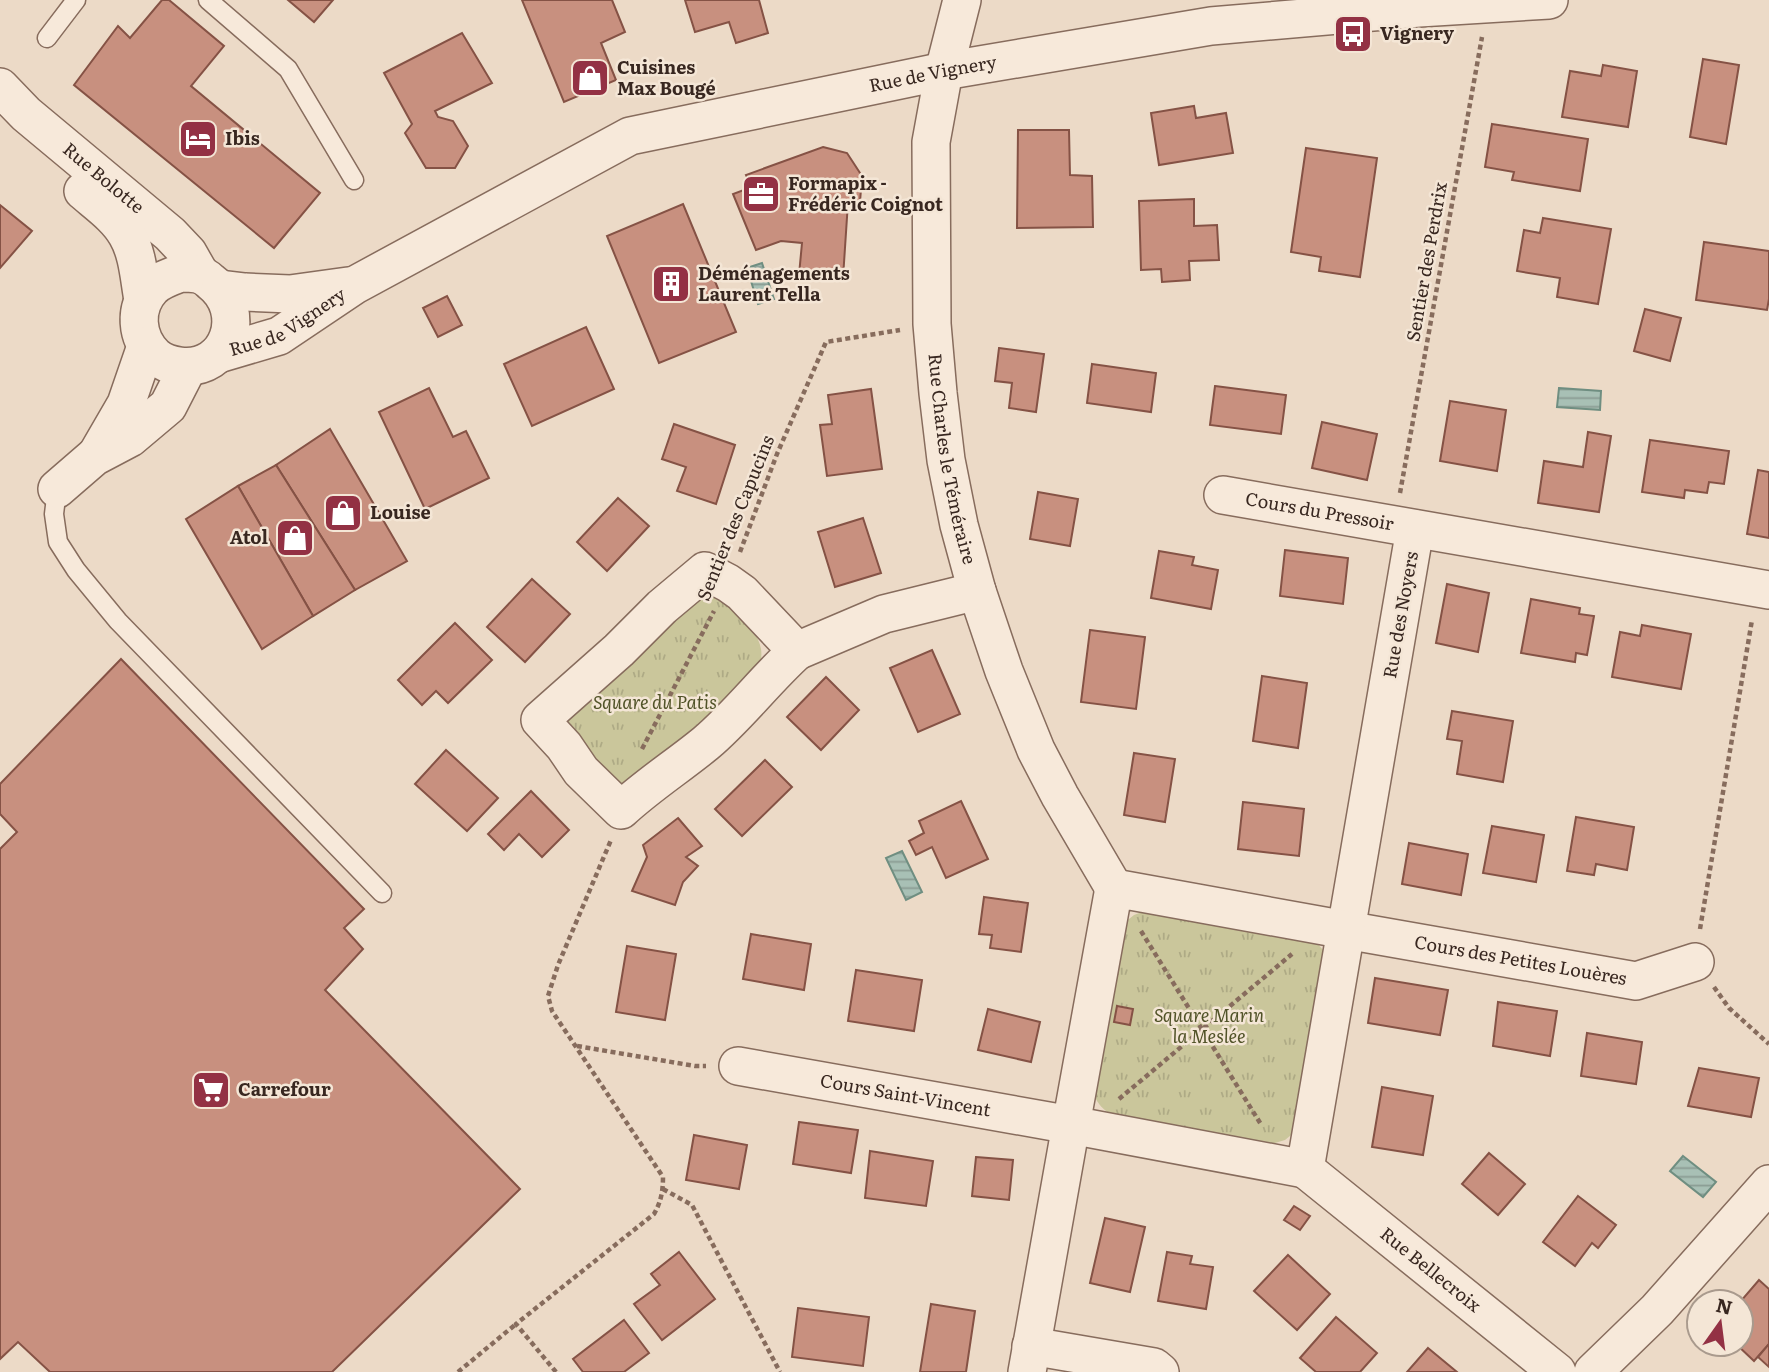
<svg xmlns="http://www.w3.org/2000/svg" width="1769" height="1372" font-family="Literata,serif">
	<defs>
		<pattern id="park-tufts" width="24" height="20" patternUnits="userSpaceOnUse" patternTransform="scale(1.75)"><rect width="24" height="20" fill="#cac69b"/><path d="M3 7l-1-3M5 7V3M7 7l1-3M15 17l-1-3M17 17v-4M19 17l1-3" fill="none" stroke="#aeaa85"/></pattern>
		<pattern id="water-rules" width="6" height="5" patternUnits="userSpaceOnUse" patternTransform="scale(1.75)"><rect width="6" height="5" fill="#a8c0b5"/><path d="M0 2.5h6" fill="none" stroke="#8a9c93"/></pattern>
	</defs>
	<rect width="100%" height="100%" fill="#ecdac7"/>
	<!-- park -->
	<g fill="url(#park-tufts)">
		<path d="M 704,594 C 727,600 756,624 761,649 C 762,655 761,661 760,666 L 634,792 L 608,788 L 569,743 L 568,720 L 578,693 Z"/>
		<path d="M 1147,910 L 1315,941 L 1324,951 L 1296,1131 L 1285,1140 L 1268,1145 L 1112,1115 C 1103,1110 1098,1104 1094,1095 L 1124,923 L 1134,915 Z"/>
	</g>
	<!-- water -->
	<g fill="url(#water-rules)" stroke="#6f8e81" stroke-width="2">
		<polygon points="762,263 774,299 758,304 747,268"/>
		<polygon points="1559,388 1601,391 1600,410 1557,407"/>
		<polygon points="902,851 922,892 906,900 886,858"/>
		<polygon points="1683,1156 1716,1182 1703,1197 1670,1171"/>
	</g>
	<!-- building -->
	<g fill="#c8907f" stroke="#855245" stroke-width="2">
		<polygon points="162,0 169,0 224,46 191,86 320,193 274,248 74,85 118,26 130,38"/>
		<polygon points="288,0 333,0 314,22"/>
		<polygon points="522,0 612,0 625,32 601,43 616,80 564,102"/>
		<polygon points="685,0 759,0 768,33 736,43 729,22 695,32"/>
		<polygon points="462,33 492,83 435,111 438,117 453,121 468,146 455,168 426,168 405,133 412,124 384,73"/>
		<polygon points="1703,59 1739,65 1726,144 1690,137"/>
		<polygon points="1603,65 1637,71 1628,127 1562,117 1570,71 1601,76"/>
		<polygon points="1194,106 1196,118 1226,113 1233,153 1159,165 1151,113"/>
		<polygon points="1492,124 1588,139 1580,191 1512,180 1514,172 1485,167"/>
		<polygon points="1018,130 1069,130 1070,175 1092,176 1093,227 1017,228"/>
		<polygon points="823,147 847,153 862,176 860,202 848,202 843,278 799,275 802,243 781,241 756,250 733,194 752,187 746,175"/>
		<polygon points="1306,148 1377,158 1360,277 1319,271 1321,257 1291,252"/>
		<polygon points="1194,199 1194,226 1217,225 1219,260 1189,261 1190,280 1162,282 1161,269 1141,270 1139,201"/>
		<polygon points="683,204 736,332 659,363 607,236"/>
		<polygon points="0,205 32,231 0,268"/>
		<polygon points="1543,218 1611,229 1598,304 1557,297 1560,278 1517,271 1524,230 1540,233"/>
		<polygon points="1704,242 1769,251 1769,299 1767,310 1696,300"/>
		<polygon points="447,296 462,325 438,337 423,308"/>
		<polygon points="1645,309 1681,318 1670,361 1634,351"/>
		<polygon points="586,327 614,389 532,426 504,364"/>
		<polygon points="999,348 1044,354 1036,412 1009,408 1012,383 995,381"/>
		<polygon points="1092,364 1156,373 1151,412 1087,403"/>
		<polygon points="1215,386 1286,395 1281,434 1210,425"/>
		<polygon points="429,388 453,437 466,431 489,478 425,509 379,412"/>
		<polygon points="871,389 882,469 827,476 820,425 832,424 828,395"/>
		<polygon points="1450,401 1506,410 1497,471 1440,461"/>
		<polygon points="1322,422 1377,434 1367,480 1312,468"/>
		<polygon points="674,424 735,445 716,504 677,491 686,467 662,459"/>
		<polygon points="330,429 407,561 355,590 276,465"/>
		<polygon points="1588,432 1611,436 1599,512 1538,503 1544,461 1583,467"/>
		<polygon points="1650,440 1729,451 1724,484 1709,482 1707,493 1685,490 1684,498 1642,492"/>
		<polygon points="276,465 355,590 313,616 238,486"/>
		<polygon points="1758,470 1769,472 1769,538 1747,534"/>
		<polygon points="238,486 313,616 262,649 186,519"/>
		<polygon points="1038,492 1078,499 1070,546 1030,539"/>
		<polygon points="618,498 649,526 607,571 577,542"/>
		<polygon points="863,518 881,573 835,587 818,532"/>
		<polygon points="1285,550 1348,558 1343,604 1280,596"/>
		<polygon points="1159,551 1194,557 1192,565 1218,570 1211,609 1151,598"/>
		<polygon points="532,579 570,614 525,662 487,627"/>
		<polygon points="1447,584 1489,593 1478,652 1436,643"/>
		<polygon points="1531,599 1580,608 1579,614 1594,616 1587,655 1576,653 1575,662 1521,653"/>
		<polygon points="455,623 492,660 448,703 436,691 422,705 398,680"/>
		<polygon points="1642,625 1691,634 1681,689 1612,677 1620,632 1640,636"/>
		<polygon points="1090,630 1145,637 1136,709 1081,702"/>
		<polygon points="932,650 960,714 918,732 890,668"/>
		<polygon points="121,659 364,909 344,928 363,949 325,990 520,1189 332,1372 50,1372 18,1342 0,1359 0,849 17,832 0,814 0,784"/>
		<polygon points="1262,676 1307,683 1298,748 1253,741"/>
		<polygon points="826,677 859,710 821,750 787,717"/>
		<polygon points="1452,711 1513,721 1503,782 1457,774 1462,741 1447,739"/>
		<polygon points="446,750 498,798 467,831 415,784"/>
		<polygon points="1134,753 1175,759 1165,822 1124,815"/>
		<polygon points="765,760 792,787 742,836 715,809"/>
		<polygon points="531,791 569,830 542,857 519,834 504,850 488,834"/>
		<polygon points="961,801 988,859 946,878 932,847 916,855 909,841 924,833 919,821"/>
		<polygon points="1243,802 1304,809 1299,856 1238,849"/>
		<polygon points="1576,817 1634,827 1627,870 1596,864 1594,875 1567,871"/>
		<polygon points="678,818 702,846 686,857 698,866 683,882 675,905 632,891 647,857 643,845"/>
		<polygon points="1492,826 1544,835 1536,882 1483,873"/>
		<polygon points="1409,843 1468,854 1461,895 1402,884"/>
		<polygon points="984,897 1028,903 1021,952 990,948 992,935 979,934"/>
		<polygon points="751,934 811,944 804,990 743,979"/>
		<polygon points="627,946 676,954 665,1020 616,1012"/>
		<polygon points="856,970 922,980 914,1031 848,1021"/>
		<polygon points="1375,978 1448,990 1440,1035 1368,1023"/>
		<polygon points="1498,1002 1557,1011 1550,1056 1493,1046"/>
		<polygon points="1117,1006 1133,1009 1130,1025 1114,1022"/>
		<polygon points="988,1009 1040,1022 1031,1062 978,1050"/>
		<polygon points="1587,1033 1642,1042 1636,1084 1581,1076"/>
		<polygon points="1699,1068 1759,1078 1751,1117 1688,1106"/>
		<polygon points="1382,1087 1433,1096 1423,1155 1372,1147"/>
		<polygon points="799,1122 858,1130 851,1173 793,1164"/>
		<polygon points="694,1135 747,1145 739,1189 686,1180"/>
		<polygon points="870,1151 933,1161 926,1206 865,1198"/>
		<polygon points="1489,1153 1525,1184 1498,1215 1462,1184"/>
		<polygon points="976,1157 1013,1160 1009,1200 972,1196"/>
		<polygon points="1578,1196 1616,1225 1598,1248 1592,1243 1575,1266 1543,1242"/>
		<polygon points="1294,1206 1310,1216 1300,1230 1284,1220"/>
		<polygon points="1105,1218 1145,1227 1130,1292 1090,1283"/>
		<polygon points="679,1252 715,1299 662,1340 634,1304 660,1285 651,1274"/>
		<polygon points="1167,1252 1192,1256 1190,1264 1213,1267 1206,1309 1158,1301"/>
		<polygon points="1288,1255 1330,1294 1297,1330 1254,1291"/>
		<polygon points="1759,1280 1769,1289 1769,1344 1754,1361 1736,1344 1741,1344 1740,1302"/>
		<polygon points="931,1304 975,1311 966,1372 920,1372"/>
		<polygon points="798,1308 869,1317 863,1366 792,1357"/>
		<polygon points="1336,1317 1377,1353 1360,1372 1316,1372 1300,1358"/>
		<polygon points="624,1320 649,1353 624,1372 583,1372 573,1359"/>
		<polygon points="1769,1344 1769,1367 1758,1357"/>
		<polygon points="1428,1348 1457,1372 1407,1372"/>
	</g>
	<g fill="none" stroke-linecap="round" stroke-linejoin="round">
		<defs>
			<g id="service">
				<polyline points="208,0 288,69 354,180"/>
				<polyline points="47,38 76,0"/>
				<polyline points="57,489 54,514 58,542 76,570 118,621 382,893"/>
			</g>
			<g id="minor">
				<path id="s1" d="M 962,0 L 944,71 L 931,142 L 932,324 L 938,393 L 946,460 L 959,525 L 977,591 L 1004,671 L 1036,750 L 1060,796 L 1114,888"/>
				<path id="s2" d="M 0,87 L 26,114 L 170,234 L 188,253 L 200,274"/>
				<path d="M 83,191 C 98,204 117,217 127,235 C 138,254 139,278 143,300"/>
				<path d="M 181,273 C 186,273 192,273 197,274 C 202,275 207,278 211,282 C 249,311 229,372 180,366 C 171,365 162,362 155,356 C 136,338 133,308 152,288 C 160,280 170,277 181,273 Z"/>
				<polyline points="220,289 245,292 290,294 348,286"/>
				<path id="s3" d="M 218,354 L 279,336 L 355,285 L 630,136 L 944,71 L 1211,26 L 1419,8 L 1549,0"/>
				<polyline points="97,454 126,404 146,346"/>
				<polyline points="57,489 94,457 130,438 168,406 188,367"/>
				<path id="s4" d="M 1223,495 L 1769,590"/>
				<path id="s5" d="M 1415,529 L 1346,930 L 1636,981 L 1695,962"/>
				<path d="M 705,571 L 728,583 L 742,593 L 797,651 C 765,680 739,715 706,743 C 678,766 648,785 621,810 L 581,771 L 564,746 L 540,720 L 619,650 L 662,607 Z"/>
				<polyline points="797,651 884,614 977,591"/>
				<polygon points="1114,888 1346,930 1305,1169 1071,1125"/>
				<path id="s6" d="M 738,1066 L 1071,1125 L 1027,1372"/>
				<path id="s7" d="M 1305,1169 L 1557,1372"/>
				<polyline points="1031,1346 1154,1367 1160,1372"/>
				<polyline points="1593,1372 1657,1310 1769,1184"/>
			</g>
		</defs>
		<!-- service casing -->
		<use href="#service" stroke="#876c5d" stroke-width="21"/>
		<!-- minor casing -->
		<use href="#minor" stroke="#876c5d" stroke-width="40"/>
		<!-- path -->
		<g stroke="#876c5d" stroke-width="4.5" stroke-dasharray="5 3.5" stroke-linecap="butt">
			<polyline points="1400,493 1482,37"/>
			<polyline points="740,552 777,454 826,342 900,330"/>
			<polyline points="642,749 714,611"/>
			<polyline points="1700,929 1752,620"/>
			<polyline points="1141,931 1262,1126"/>
			<polyline points="1714,987 1729,1008 1769,1044"/>
			<polyline points="577,1046 695,1066 706,1066"/>
			<polyline points="1119,1099 1292,954"/>
			<polyline points="663,1189 692,1205 780,1372"/>
			<polyline points="458,1372 516,1324"/>
			<path d="M 556,1372 L 516,1324 L 654,1214 C 661,1202 663,1191 663,1177 L 552,1011 L 548,996 L 558,965 L 611,840"/>
		</g>
		<!-- service -->
		<use href="#service" stroke="#f7e9da" stroke-width="18"/>
		<!-- minor -->
		<use href="#minor" stroke="#f7e9da" stroke-width="37"/>
	</g>
	<!-- icons -->
	<defs>
		<symbol id="bus-square" viewBox="-11 -11 22 22"><rect x="-9" y="-9" width="18" height="18" rx="4" fill="#933144" stroke="#f4e6d6"/><path d="M-5-6H5V4H4V6H2V4H-2V6H-4V4H-5ZM-3.5-4V0h7V-4ZM-3.5 1.2v1.5H-2V1.2ZM2 1.2v1.5H3.5V1.2Z" fill="#fff"/></symbol>
		<symbol id="shop-square" viewBox="-11 -11 22 22"><rect x="-9" y="-9" width="18" height="18" rx="4" fill="#933144" stroke="#f4e6d6"/><path d="M-5-2.5h2.3a2.7 3.5 0 0 1 5.4 0H5L5.5 6h-11ZM-1.5-2.5h3a1.5 2.3 0 0 0-3 0Z" fill="#fff"/></symbol>
		<symbol id="hotel-square" viewBox="-11 -11 22 22"><rect x="-9" y="-9" width="18" height="18" rx="4" fill="#933144" stroke="#f4e6d6"/><path d="M-6-4.5h1.5V1H6V5H4.5V3h-9V5H-6ZM-4 0a1.8 1.8 0 1 1 3.6 0ZM.5 0V-2.5h3Q6-2.5 6 0Z" fill="#fff"/></symbol>
		<symbol id="office-square" viewBox="-11 -11 22 22"><rect x="-9" y="-9" width="18" height="18" rx="4" fill="#933144" stroke="#f4e6d6"/><path d="M-6-3h4V-5.5h4V-3h4V5H-6ZM-1-4.5V-3h2v-1.5ZM-6 0V1H6V0Z" fill="#fff"/></symbol>
		<symbol id="building-square" viewBox="-11 -11 22 22"><rect x="-9" y="-9" width="18" height="18" rx="4" fill="#933144" stroke="#f4e6d6"/><path d="M-4-6H4V6H1V3H-1V6H-4ZM-2.5-4.3h1.7v1.8h-1.7ZM.8-4.3h1.7v1.8H.8ZM-2.5-1h1.7V.8h-1.7ZM.8-1h1.7V.8H.8Z" fill="#fff"/></symbol>
		<symbol id="supermarket-square" viewBox="-11 -11 22 22"><rect x="-9" y="-9" width="18" height="18" rx="4" fill="#933144" stroke="#f4e6d6"/><path d="M-6-5.5h2.5l.6 2H6L4.5 2H-2.5L-4.4-4H-6ZM-1.5 3.2a1.3 1.3 0 1 0 .1 0ZM3 3.2a1.3 1.3 0 1 0 .1 0Z" fill="#fff"/></symbol>
	</defs>
	<g fill-rule="evenodd">
		<use href="#bus-square" x="1331" y="12" width="44" height="44"/>
		<use href="#shop-square" x="568" y="56" width="44" height="44"/>
		<use href="#hotel-square" x="176" y="117" width="44" height="44"/>
		<use href="#office-square" x="739" y="172" width="44" height="44"/>
		<use href="#building-square" x="649" y="262" width="44" height="44"/>
		<use href="#shop-square" x="321" y="491" width="44" height="44"/>
		<use href="#shop-square" x="273" y="516" width="44" height="44"/>
		<use href="#supermarket-square" x="189" y="1068" width="44" height="44"/>
	</g>
	<g text-anchor="middle" stroke-width="5" stroke-linejoin="round" paint-order="stroke">
		<!-- poi labels -->
		<g font-size="18" font-weight="bold" fill="#382720" stroke="#f4e6d6" text-anchor="start">
			<text x="1380" y="40">Vignery</text>
			<text x="617" y="74">Cuisines<tspan x="617" dy="21">Max Bougé</tspan></text>
			<text x="225" y="145">Ibis</text>
			<text x="788" y="190">Formapix -<tspan x="788" dy="21">Frédéric Coignot</tspan></text>
			<text x="698" y="280">Déménagements<tspan x="698" dy="21">Laurent Tella</tspan></text>
			<text x="370" y="519">Louise</text>
			<text x="268" y="544" text-anchor="end">Atol</text>
			<text x="238" y="1096">Carrefour</text>
		</g>
		<!-- street labels -->
		<g font-size="18" fill="#382720" stroke="#f4e6d6">
			<text dy="6" stroke="none"><textPath href="#s3" startOffset="777">Rue de Vignery</textPath></text>
			<text dy="6" stroke="none"><textPath href="#s2" startOffset="138">Rue Bolotte</textPath></text>
			<text transform="translate(1427 262) rotate(-80)" y="6">Sentier des Perdrix</text>
			<text dy="6" stroke="none"><textPath href="#s3" startOffset="77">Rue de Vignery</textPath></text>
			<text dy="6" stroke="none"><textPath href="#s1" startOffset="464">Rue Charles le Téméraire</textPath></text>
			<text dy="6" stroke="none"><textPath href="#s4" startOffset="98">Cours du Pressoir</textPath></text>
			<text transform="translate(736 518) rotate(-68)" y="6">Sentier des Capucins</text>
			<text transform="translate(1401 615) rotate(-80)" y="6">Rue des Noyers</text>
			<text dy="6" stroke="none"><textPath href="#s5" startOffset="584">Cours des Petites Louères</textPath></text>
			<text dy="6" stroke="none"><textPath href="#s6" startOffset="170">Cours Saint-Vincent</textPath></text>
			<text dy="6" stroke="none"><textPath href="#s7" startOffset="161">Rue Bellecroix</textPath></text>
		</g>
		<!-- park labels -->
		<g font-size="18" font-style="italic" fill="#515328" stroke="#f4e6d6">
			<text x="655" y="709">Square du Patis</text>
			<text x="1209" y="1022">Square Marin<tspan x="1209" dy="21">la Meslée</tspan></text>
		</g>
	</g>
	<!-- north arrow -->
	<g transform="translate(1720 1323) rotate(14)"><circle r="33" fill="#f4e6d6" stroke="#a99a8d" stroke-width="2"/>
	<path d="M0-5L12 26L0 18L-12 26Z" fill="#933144"/>
	<text y="-10" font-size="19" font-weight="bold" text-anchor="middle" fill="#382720">N</text>
	</g>
</svg>
